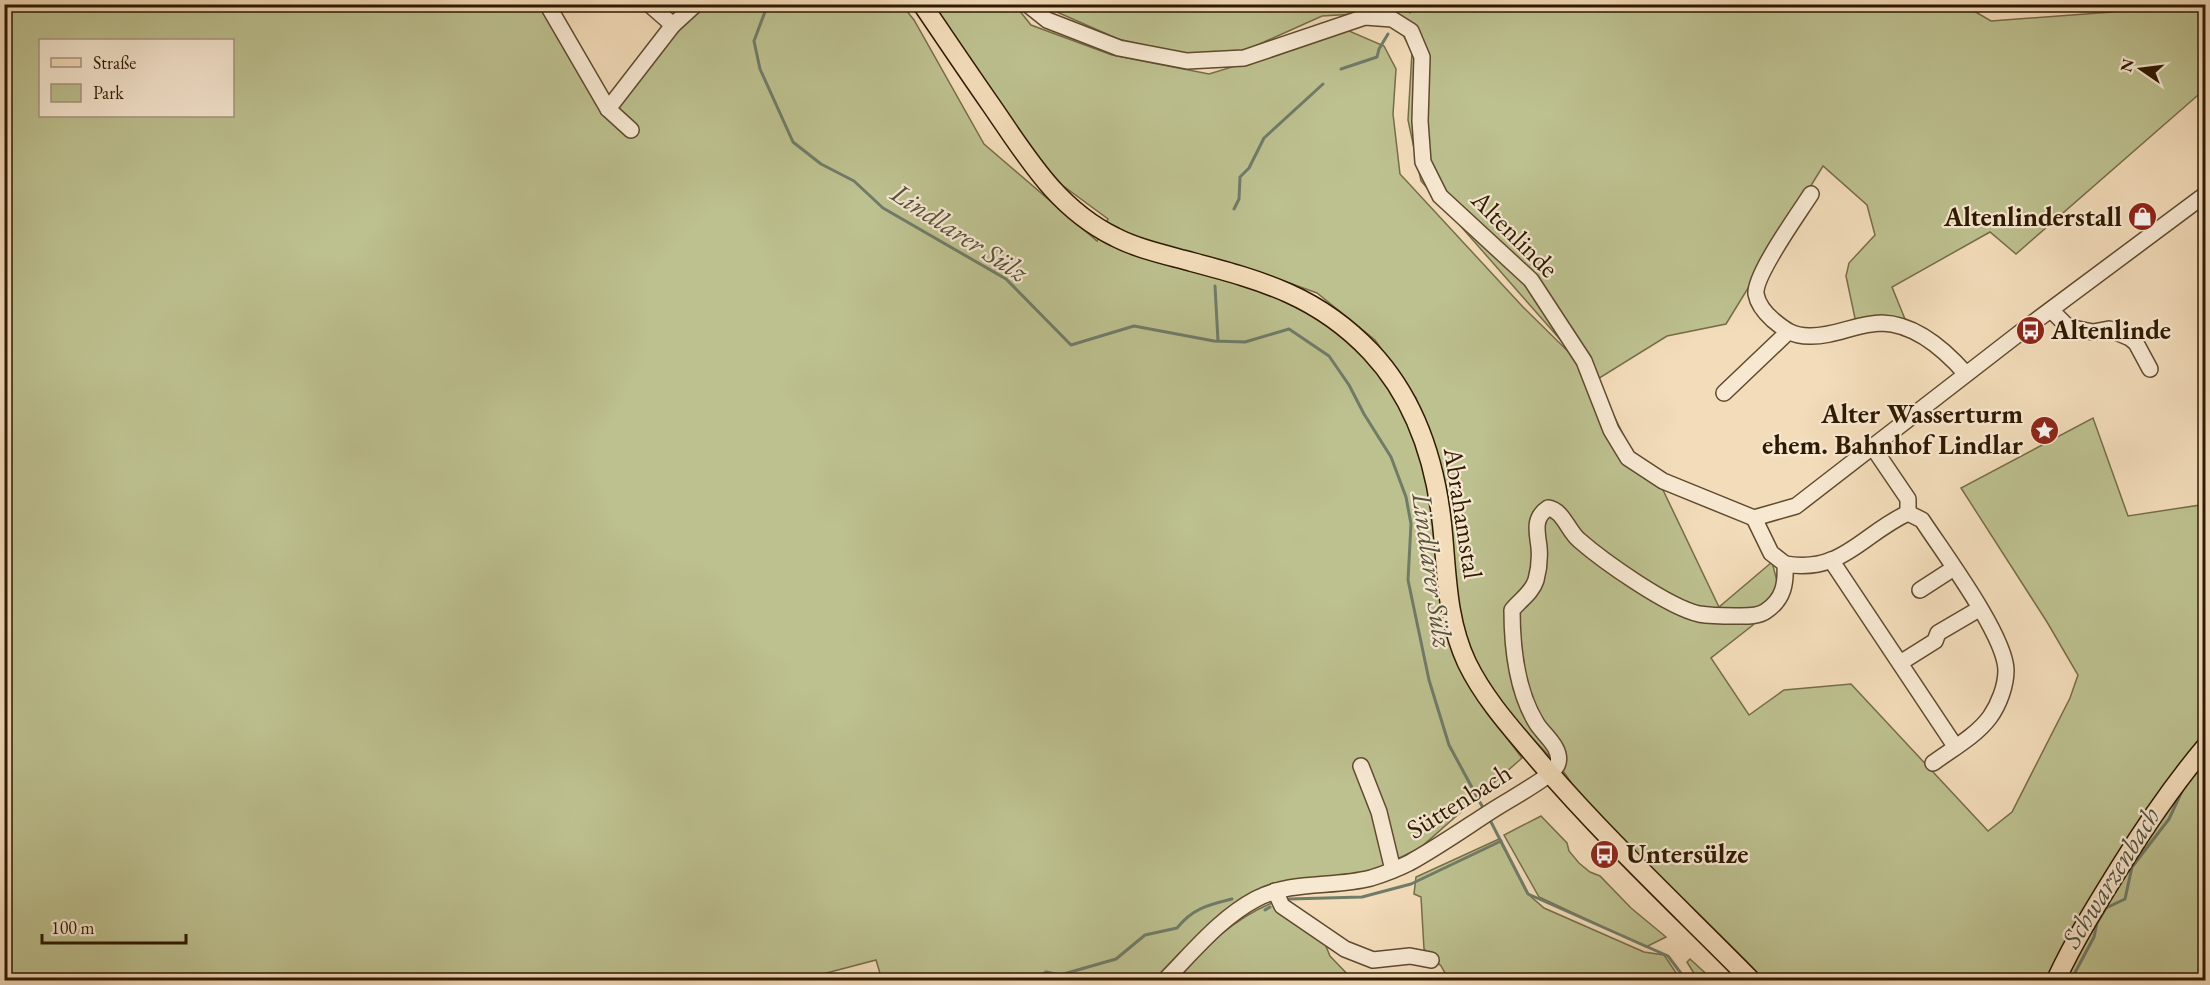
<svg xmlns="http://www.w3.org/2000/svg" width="2210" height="985" font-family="'EB Garamond',serif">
	<rect width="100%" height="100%" fill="#f3dcba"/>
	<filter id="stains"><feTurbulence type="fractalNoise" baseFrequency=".00333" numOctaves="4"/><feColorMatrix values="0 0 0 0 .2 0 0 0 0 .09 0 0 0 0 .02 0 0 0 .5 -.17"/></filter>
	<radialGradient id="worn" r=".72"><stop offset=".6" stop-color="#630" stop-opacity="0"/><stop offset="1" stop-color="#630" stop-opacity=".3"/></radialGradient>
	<!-- green -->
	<g fill="#bdc08f" stroke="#766c48" stroke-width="1.5" fill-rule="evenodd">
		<path d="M 1962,4 L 1991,21 L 2112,12 L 2120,5 L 2205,5 L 2205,89 L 2016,254 L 1990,232 L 1892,287 L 1907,324 L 1856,323 L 1846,276 L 1849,263 L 1875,235 L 1867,205 L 1823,166 L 1726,324 L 1667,336 L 1596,380 L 1637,462 L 1638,474 L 1663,490 L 1719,607 L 1772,562 L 1778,585 L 1753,625 L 1711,658 L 1749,715 L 1784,690 L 1851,684 L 1988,831 L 2012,812 L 2070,698 L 2078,675 L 2047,622 L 1961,488 L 2093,418 L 2128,516 L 2200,505 L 2205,481 L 2205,740 L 2050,980 L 1760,980 L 1578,792 L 1563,771 L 1502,705 L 1472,657 L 1456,604 L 1440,463 L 1416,398 L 1375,340 L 1317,293 L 1250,269 L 1244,282 L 1311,310 L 1343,334 L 1378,370 L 1407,417 L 1425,463 L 1446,630 L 1466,676 L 1491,717 L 1522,758 L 1420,848 L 1362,876 L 1279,888 L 1158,980 L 882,980 L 876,960 L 800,980 L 5,980 L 5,5 L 543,5 L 607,108 L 699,5 L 902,5 L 914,20 L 984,144 L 1097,241 L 1108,219 L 1062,185 L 1020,138 L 934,5 L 1015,5 L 1031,25 L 1112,55 L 1209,74 L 1278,53 L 1340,27 L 1384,46 L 1396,69 L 1393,114 L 1400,174 L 1523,307 L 1587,370 L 1421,181 L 1408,120 L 1412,52 L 1391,12 L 1322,16 L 1244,51 L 1184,54 L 1118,39 L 1041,5 ZM 40,40 L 232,40 L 232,116 L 40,116 Z"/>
		<polygon points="2205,753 2205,980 2061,980 2093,921"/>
		<polygon points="1541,816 1567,843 1569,851 1579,863 1590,872 1600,876 1631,908 1666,937 1646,947 1539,897 1504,835"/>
		<polygon points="1499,839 1528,894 1544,908 1644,952 1664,955 1681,980 1449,980 1441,966 1424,949 1421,897 1414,894 1416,877"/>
		<path d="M 1274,902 L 1323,939 L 1330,956 L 1353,980 L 1177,980 C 1204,947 1234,918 1274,902 Z"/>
		<polygon points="1690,959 1713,980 1698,980 1687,962"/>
	</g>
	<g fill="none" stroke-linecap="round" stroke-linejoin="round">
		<!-- stream -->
		<g stroke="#707b68" stroke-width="3">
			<polyline points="766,4 766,9 754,41 760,69 793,142 821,164 854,181 883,208 1006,279 1071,345 1134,326 1214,341 1245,342 1289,329 1329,356 1349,385 1364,414 1391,457 1406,497 1411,524 1408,580 1429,680 1449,745 1482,806"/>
			<polyline points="1410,12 1421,4"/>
			<polyline points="1341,69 1377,57 1379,49 1388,34"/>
			<polyline points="1234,209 1239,199 1240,177 1249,168 1264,138 1323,84"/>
			<polyline points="1215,286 1218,341"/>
			<polyline points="2194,774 2206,767"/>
			<polyline points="1490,820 1528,894 1668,956 1686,980"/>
			<polyline points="1289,899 1362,897 1411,884 1501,841"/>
			<polyline points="1265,910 1270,907"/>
			<path d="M 1036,980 L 1046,972 L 1060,975 L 1116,959 L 1145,935 L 1177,928 C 1193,908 1208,905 1232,899"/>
			<polyline points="2071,980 2094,937 2097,923 2106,908 2125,899 2132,867 2169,819 2183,789"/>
		</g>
		<defs>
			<g id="minor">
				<polyline points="547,4 608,109 631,130"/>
				<polyline points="649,4 673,25"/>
				<polyline points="1027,4 1047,20 1119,48 1187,61 1244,58 1365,17 1392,19 1411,31 1422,57 1420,121 1423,162 1440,196 1531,280 1584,361 1611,430 1628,458 1663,481 1754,518 1796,506 2026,328 2206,194"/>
				<polyline points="608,109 673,25 696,4"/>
				<path d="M 1811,194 C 1799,213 1754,275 1756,294 C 1758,305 1765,313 1773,320 C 1785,330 1793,336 1809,336 C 1834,337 1857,323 1882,323 C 1916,324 1945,350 1966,374"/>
				<polyline points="2051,310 2068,327 2093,332 2109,329 2130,338 2136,343 2150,369"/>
				<polyline points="1724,393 1788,332"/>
				<polyline points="1872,446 1908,499 1908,513"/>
				<polyline points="1831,560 1955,746"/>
				<path d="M 1785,564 C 1842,574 1862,534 1908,513 L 1922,520 C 1943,552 2005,635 2006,670 C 2006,686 1999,704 1990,717 C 1976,736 1952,749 1933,763"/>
				<polyline points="1920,590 1954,568"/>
				<polyline points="1900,663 1935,641 1938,633 1979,609"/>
				<polyline points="1361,766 1379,812 1393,870"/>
				<polyline points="1275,891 1282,906 1345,949 1373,960 1410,956 1431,960"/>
				<path d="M 1165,980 C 1193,952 1220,918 1256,899 C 1292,880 1332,888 1371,878 C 1384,874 1397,869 1409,863 C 1438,847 1465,828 1493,810 C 1512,798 1533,787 1551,773 C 1554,770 1557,767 1558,763 C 1562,748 1544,735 1537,724 C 1517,692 1512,648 1512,610 C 1520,600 1532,593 1536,580 C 1539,569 1540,558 1539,547 C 1537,531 1533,518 1548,508 C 1563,510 1568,531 1579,540 C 1603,561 1668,607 1699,614 C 1711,616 1723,616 1735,616 C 1745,616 1758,617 1766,611 C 1784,599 1786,583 1785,564 L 1771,553 L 1754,518"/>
			</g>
			<g id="major">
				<path d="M 922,4 C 945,38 968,72 991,105 C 1027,157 1056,208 1115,237 C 1138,249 1167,255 1192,262 C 1263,281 1318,296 1371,352 C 1415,399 1435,460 1442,524 C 1447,571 1446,619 1467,663 C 1485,700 1513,730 1539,761 C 1606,839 1680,908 1751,980"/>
				<path d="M 2056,980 C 2074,941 2097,904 2120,867 C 2146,825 2174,784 2206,746"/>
			</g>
		</defs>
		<!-- minor casing -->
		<use href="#minor" stroke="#604a2e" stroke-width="18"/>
		<!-- major casing -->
		<use href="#major" stroke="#2f1900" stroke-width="21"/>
		<!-- minor -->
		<use href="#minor" stroke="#f7e8d2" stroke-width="15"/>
		<!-- major -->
		<use href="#major" stroke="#f3dcba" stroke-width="18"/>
	</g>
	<!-- icons -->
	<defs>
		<symbol id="shop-disc" viewBox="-11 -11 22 22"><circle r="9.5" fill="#8f2418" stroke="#f7e8d2"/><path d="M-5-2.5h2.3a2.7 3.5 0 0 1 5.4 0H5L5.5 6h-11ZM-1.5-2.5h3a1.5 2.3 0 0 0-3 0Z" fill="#fff"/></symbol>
		<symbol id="bus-disc" viewBox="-11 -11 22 22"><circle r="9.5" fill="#8f2418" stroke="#f7e8d2"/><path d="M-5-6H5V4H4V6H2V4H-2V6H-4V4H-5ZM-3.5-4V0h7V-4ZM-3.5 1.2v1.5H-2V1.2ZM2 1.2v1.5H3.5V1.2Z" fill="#fff"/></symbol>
		<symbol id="sight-disc" viewBox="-11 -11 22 22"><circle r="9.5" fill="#8f2418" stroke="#f7e8d2"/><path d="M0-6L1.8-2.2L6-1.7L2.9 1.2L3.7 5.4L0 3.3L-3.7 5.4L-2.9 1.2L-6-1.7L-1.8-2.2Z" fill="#fff"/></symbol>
	</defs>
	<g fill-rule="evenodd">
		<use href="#shop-disc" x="2126" y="200" width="33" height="33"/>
		<use href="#bus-disc" x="2014" y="314" width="33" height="33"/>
		<use href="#sight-disc" x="2028" y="414" width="33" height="33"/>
		<use href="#bus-disc" x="1588" y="838" width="33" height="33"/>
	</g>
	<g text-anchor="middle" stroke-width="4.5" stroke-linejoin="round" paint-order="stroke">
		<!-- poi labels -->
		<g font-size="27" font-weight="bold" fill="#2f1900" stroke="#f7e8d2" text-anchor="end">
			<text x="2122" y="226">Altenlinderstall</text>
			<text x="2051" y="339" text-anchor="start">Altenlinde</text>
			<text x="2023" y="423">Alter Wasserturm<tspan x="2023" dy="31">ehem. Bahnhof Lindlar</tspan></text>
			<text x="1626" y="863" text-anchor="start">Untersülze</text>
		</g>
		<!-- street labels -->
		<g font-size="27" fill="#2f1900" stroke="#f7e8d2">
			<text transform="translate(1515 234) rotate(45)" y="9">Altenlinde</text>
			<text transform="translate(1463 513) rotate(81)" y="9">Abrahamstal</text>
			<text transform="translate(1459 801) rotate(-32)" y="9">Süttenbach</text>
		</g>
		<!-- water labels -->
		<g font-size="28" font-style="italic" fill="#55523d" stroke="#f7e8d2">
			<text transform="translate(960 232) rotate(33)" y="10">Lindlarer Sülz</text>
			<text transform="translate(1433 570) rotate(82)" y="10">Lindlarer Sülz</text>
			<text transform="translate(2110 877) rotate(-58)" y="10">Schwarzenbach</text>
		</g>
	</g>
	<!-- margin -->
	<rect width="2210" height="985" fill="none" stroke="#f3dcba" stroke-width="24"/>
	<rect x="6" y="6" width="2198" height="973" fill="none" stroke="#2f1900" stroke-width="3"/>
	<rect x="12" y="12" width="2186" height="961" fill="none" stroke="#2f1900" stroke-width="1.5"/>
	<!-- legend -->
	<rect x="39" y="39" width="195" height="78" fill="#f7e8d2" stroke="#a7957e" stroke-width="1.5"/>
	<rect x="51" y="58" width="30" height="9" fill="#f3dcba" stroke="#a7957e" stroke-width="1.5"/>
	<text x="93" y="69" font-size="18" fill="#2f1900">Straße</text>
	<rect x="51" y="84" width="30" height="18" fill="#bdc08f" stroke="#a7957e" stroke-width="1.5"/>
	<text x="93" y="99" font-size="18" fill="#2f1900">Park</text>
	<!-- north arrow -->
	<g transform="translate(2141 69) rotate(284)" stroke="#f7e8d2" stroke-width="4.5" paint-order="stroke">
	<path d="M0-4.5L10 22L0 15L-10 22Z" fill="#2f1900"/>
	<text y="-9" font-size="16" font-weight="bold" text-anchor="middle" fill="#2f1900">N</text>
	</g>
	<!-- scale -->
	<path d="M42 934v9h144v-9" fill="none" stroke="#2f1900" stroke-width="3"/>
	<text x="51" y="934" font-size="18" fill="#2f1900" stroke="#f7e8d2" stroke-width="4.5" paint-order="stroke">100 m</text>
	<rect width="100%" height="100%" filter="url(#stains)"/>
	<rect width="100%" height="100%" fill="url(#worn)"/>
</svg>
